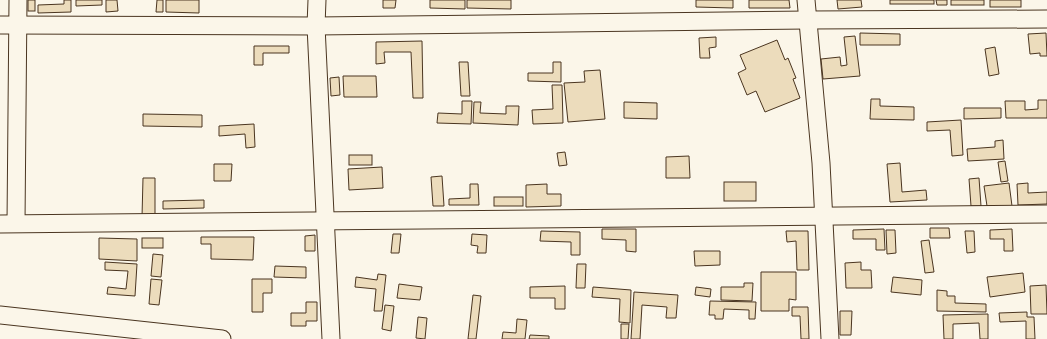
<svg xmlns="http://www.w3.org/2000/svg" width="1047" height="339" font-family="Ubuntu,sans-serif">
	<rect width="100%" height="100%" fill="#fbf6e9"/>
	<!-- building -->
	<g fill="#ecdcbc" stroke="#4a3520">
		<rect x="28" y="0" width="7" height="11"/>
		<polygon points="64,0 71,0 71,12 38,13 38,5 64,4"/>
		<polygon points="76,0 102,0 102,5 76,6"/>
		<polygon points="106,0 117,0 118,11 106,12"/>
		<polygon points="157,0 163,0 163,12 156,12"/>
		<polygon points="166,0 199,0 199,13 166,12"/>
		<polygon points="383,0 396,0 395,8 383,8"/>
		<polygon points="430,0 465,0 465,9 430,8"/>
		<polygon points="467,0 511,0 511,9 467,8"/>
		<polygon points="696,0 733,0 733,8 696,7"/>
		<polygon points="749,0 789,0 790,8 749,8"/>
		<polygon points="837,0 861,0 862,7 838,9"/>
		<rect x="890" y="0" width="44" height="4"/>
		<polygon points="936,0 947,0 947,5 937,5"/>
		<rect x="951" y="0" width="33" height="5"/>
		<rect x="990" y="0" width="31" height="7"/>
		<polygon points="860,33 900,34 900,45 860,45"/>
		<polygon points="1046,33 1047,56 1040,56 1040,53 1030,54 1028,34"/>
		<polygon points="855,36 860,76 823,79 821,59 840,57 841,66 847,65 844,37"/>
		<polygon points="716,37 716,47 709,48 710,58 700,58 699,38"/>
		<polygon points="777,40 785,60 788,58 796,78 793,79 800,98 765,112 756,91 747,95 738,73 746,69 740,55"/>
		<polygon points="422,41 423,98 413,98 411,52 384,52 385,63 376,64 376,42"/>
		<polygon points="254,46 289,46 289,53 263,53 263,65 254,65"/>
		<polygon points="995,47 999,74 989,76 985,49"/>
		<polygon points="459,62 468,62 470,96 461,96"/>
		<polygon points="553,62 561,62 561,82 528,81 528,73 553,73"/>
		<polygon points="600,70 605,119 568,122 564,83 585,82 584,71"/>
		<polygon points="343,76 376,76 377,97 344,97"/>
		<polygon points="339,77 340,95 331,96 330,78"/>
		<polygon points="552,85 562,85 563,123 533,124 532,110 553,109"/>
		<polygon points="871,99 880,99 880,106 914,107 914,120 870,119"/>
		<polygon points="1038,100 1047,100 1047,118 1006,118 1005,101 1025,101 1025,110 1038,109"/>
		<polygon points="462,101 472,101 471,124 437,123 438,113 462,114"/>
		<polygon points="474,102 481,102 480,113 506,114 506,106 519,106 518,125 473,123"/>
		<polygon points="624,102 657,103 657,119 624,118"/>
		<polygon points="964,108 1001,108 1001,118 964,119"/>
		<polygon points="143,114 202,115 202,127 143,126"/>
		<polygon points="961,120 963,155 952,156 950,130 927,131 927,122"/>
		<polygon points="254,124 255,147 246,148 245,134 219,136 219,126"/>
		<polygon points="1003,140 1004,159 968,161 967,149 995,147 995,141"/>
		<polygon points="565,152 567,165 559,166 557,153"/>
		<rect x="349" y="155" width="23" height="10"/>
		<polygon points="689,156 690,178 666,178 666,157"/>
		<polygon points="1005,161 1008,181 1001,182 998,162"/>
		<polygon points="900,163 902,192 926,190 927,200 890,202 887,164"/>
		<polygon points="214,164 232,164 231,181 214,181"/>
		<polygon points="382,167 383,188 349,190 348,169"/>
		<polygon points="442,176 444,206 433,206 431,177"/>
		<polygon points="143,178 155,178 155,217 142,217"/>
		<polygon points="979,178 981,206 971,206 969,179"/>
		<rect x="724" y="182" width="32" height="19"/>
		<polygon points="1009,183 1012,206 987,206 984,186"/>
		<polygon points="1028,183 1028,193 1047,192 1047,204 1018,205 1017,184"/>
		<polygon points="470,184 478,184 479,205 449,205 449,199 470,198"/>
		<polygon points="547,184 547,194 561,194 561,206 526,207 526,185"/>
		<rect x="494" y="197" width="29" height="9"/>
		<polygon points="204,200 204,208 163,209 163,201"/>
		<polygon points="930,228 949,228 950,238 930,238"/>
		<polygon points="602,229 636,229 636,252 626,251 626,240 602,239"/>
		<polygon points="884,229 885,250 876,250 876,239 853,239 853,230"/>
		<polygon points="1012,229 1013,251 1004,251 1004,239 990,239 990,230"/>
		<polygon points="886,230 895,230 896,253 887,254"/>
		<polygon points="541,231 580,232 580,255 571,255 571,242 540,241"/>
		<polygon points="786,231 808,231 809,270 797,270 796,241 787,242"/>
		<polygon points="965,231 974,231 975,252 967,253"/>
		<polygon points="393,234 401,234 399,253 391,253"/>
		<polygon points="472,234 487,235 486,253 477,253 478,246 471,245"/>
		<polygon points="315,235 315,251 305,251 305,236"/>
		<polygon points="201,237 254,237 253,260 211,259 211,244 201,244"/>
		<polygon points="99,238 137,239 137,261 99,259"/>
		<rect x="142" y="238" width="21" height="10"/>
		<polygon points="929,240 934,272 925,273 921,241"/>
		<polygon points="694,251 720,251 720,265 695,266"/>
		<polygon points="153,254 163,255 161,277 151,276"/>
		<polygon points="105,262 137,264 135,296 107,294 108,287 126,289 128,271 105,270"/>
		<polygon points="861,262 861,270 871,270 872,288 846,288 845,263"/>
		<polygon points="577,264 586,264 585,288 576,288"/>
		<polygon points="275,266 306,267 306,278 274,277"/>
		<polygon points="761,272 796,272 796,300 789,299 789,311 761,311"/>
		<polygon points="1023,273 1025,292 990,297 987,277"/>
		<polygon points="378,274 386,275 382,311 374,311 376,289 355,287 356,277 377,280"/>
		<polygon points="893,277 922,280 921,295 891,292"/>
		<polygon points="151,279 162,280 159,305 149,304"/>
		<polygon points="252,279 272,279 272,293 263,293 263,312 252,312"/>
		<polygon points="744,283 753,283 752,301 721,300 721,287 744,287"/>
		<polygon points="399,284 422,287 420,300 397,298"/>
		<polygon points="1046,285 1047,314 1031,314 1030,286"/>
		<polygon points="565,286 565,309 555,309 555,298 530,298 530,287"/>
		<polygon points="593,287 631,290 630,323 619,322 620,299 592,297"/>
		<polygon points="696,287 711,289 710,297 695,295"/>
		<polygon points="937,290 947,291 947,296 955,296 955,303 986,304 986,312 937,311"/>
		<polygon points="634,292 678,295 676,318 666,318 667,307 642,305 640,339 631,339"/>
		<polygon points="473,295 481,296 476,339 468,339"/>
		<polygon points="710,301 756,302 755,319 749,319 749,310 724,309 723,319 715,319 715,315 709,315"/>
		<polygon points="306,302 317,302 317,321 306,321 306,326 291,326 291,313 306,313"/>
		<polygon points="385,305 394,306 391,331 382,329"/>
		<polygon points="792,307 808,307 809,339 801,339 800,316 792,316"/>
		<polygon points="840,311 852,311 851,335 840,335"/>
		<polygon points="1027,312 1027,317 1034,317 1035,339 1026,339 1026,321 1000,322 999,313"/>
		<polygon points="988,314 988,339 980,339 979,323 953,324 953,339 944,339 943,315"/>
		<polygon points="418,317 427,318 425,339 416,338"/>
		<polygon points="517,319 527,320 525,339 502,339 503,332 516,333"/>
		<polygon points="621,324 629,324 628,339 621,339"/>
		<polygon points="530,335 549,336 549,339 529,339"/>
	</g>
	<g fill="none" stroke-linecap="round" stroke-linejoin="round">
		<defs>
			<g id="minor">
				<polyline points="317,0 316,26 331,339"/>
				<polyline points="806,0 821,163 830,339"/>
				<polyline points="0,25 316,26 808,20 1047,19"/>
				<polyline points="16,223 18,0"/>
				<polyline points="0,224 1047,214"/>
				<polyline points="0,315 222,339"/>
			</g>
		</defs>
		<!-- minor casing -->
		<use href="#minor" stroke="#4a3520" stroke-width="19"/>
		<!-- minor -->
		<use href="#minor" stroke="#fbf6e9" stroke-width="17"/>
	</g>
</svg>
